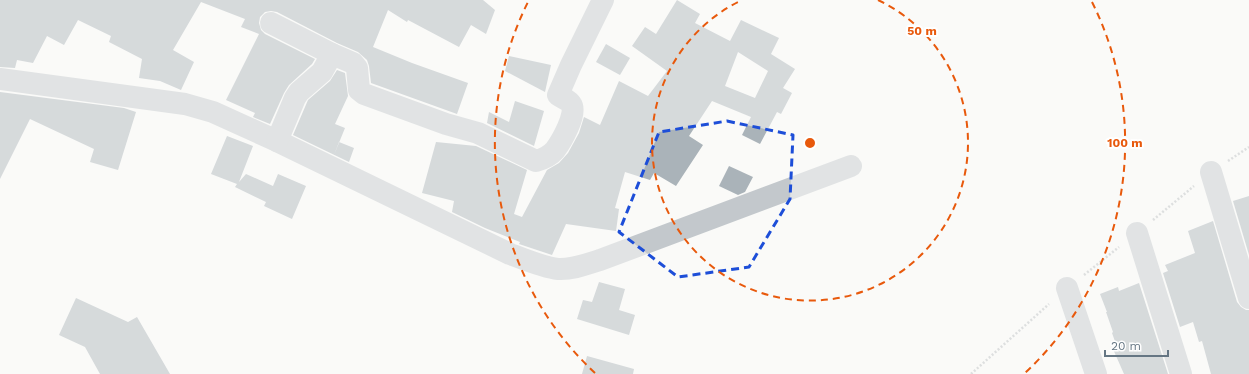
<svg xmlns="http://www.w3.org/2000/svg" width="1249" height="374" font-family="'Work Sans',sans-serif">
	<rect width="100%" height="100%" fill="#fafaf8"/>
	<!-- building -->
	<g fill="#aab3b9" fill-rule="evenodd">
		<polygon points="0,0 483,0 495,10 486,34 471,25 459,47 408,20 407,22 388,10 373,47 412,63 468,83 457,114 371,83 369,66 367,60 358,52 337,43 277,12 271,11 265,12 260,17 259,23 261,30 265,34 315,59 312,64 289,85 284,93 270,124 253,117 255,113 226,100 259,34 241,27 245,19 201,2 173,50 194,62 181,90 160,81 139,78 142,59 109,42 111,36 78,20 64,45 47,36 33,63 17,60 15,68 0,67"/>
		<path d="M 677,0 L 700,14 L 695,23 L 730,41 L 741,20 L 779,38 L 771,54 L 795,69 L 783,88 L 792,93 L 781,114 L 777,112 L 760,144 L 742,135 L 751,117 L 712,101 L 689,136 L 703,145 L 676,186 L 654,173 L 650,180 L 625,172 L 615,208 L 619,209 L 616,231 L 566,224 L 552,255 L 519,244 L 520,242 L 485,228 L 452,212 L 454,201 L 422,193 L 436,142 L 476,146 L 527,170 L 514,214 L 522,217 L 547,170 L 559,163 L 568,153 L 579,133 L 584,117 L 600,125 L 619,81 L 648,96 L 667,71 L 632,46 L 645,27 L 656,34 ZM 738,52 L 768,71 L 755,98 L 725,86 Z"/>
		<polygon points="606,44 630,58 620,75 596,62"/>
		<polygon points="509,56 551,65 545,92 505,71"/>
		<polygon points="337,70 345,73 348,96 335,124 345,128 334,155 339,142 354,148 349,162 293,135 308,100 330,81"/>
		<polygon points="0,92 124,108 136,112 118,170 90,162 94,149 30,119 0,179"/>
		<polygon points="515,101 544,111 534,146 487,123 489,112 509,122"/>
		<polygon points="227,136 253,146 239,182 246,174 273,186 278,174 306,186 292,219 264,206 266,202 235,187 237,184 211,174"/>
		<polygon points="729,166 753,177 745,192 738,195 719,186"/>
		<polygon points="1249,196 1249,255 1233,201"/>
		<polygon points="1213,221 1237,302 1241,307 1246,310 1249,310 1249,374 1211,374 1202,341 1199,342 1193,322 1180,327 1163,273 1168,271 1165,265 1195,253 1188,231"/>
		<polygon points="599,282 625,289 619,310 635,315 629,335 577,319 583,300 592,302"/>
		<polygon points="1139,283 1168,374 1124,374 1113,349 1117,347 1112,333 1113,332 1106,312 1107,312 1100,294 1118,287 1119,291"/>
		<polygon points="76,298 128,322 137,317 170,374 100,374 85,347 59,335"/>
		<polygon points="587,356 634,369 633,374 582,374"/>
	</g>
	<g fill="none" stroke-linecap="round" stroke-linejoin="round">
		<!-- path -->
		<g stroke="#bbbfc2" stroke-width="2.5" stroke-dasharray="2 2" stroke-linecap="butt">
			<polyline points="1228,161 1249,147"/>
			<polyline points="1153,220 1194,186"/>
			<polyline points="1084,275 1119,247"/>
			<polyline points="971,374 1049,304"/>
		</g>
		<!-- minor -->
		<g stroke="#c3c8cc" stroke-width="22">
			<polyline points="271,23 332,54"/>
			<path d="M 0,79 L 185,104 L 213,112 L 277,141 L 510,254 C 523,259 545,268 558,269 C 572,270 587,264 600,260 L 851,166"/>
			<path d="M 277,141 L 295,98 L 299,92 L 322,72 L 332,54 L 353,63 L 357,68 L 359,90 L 364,94 L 446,124 L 478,133 L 536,161 C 543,159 550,156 555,150 C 561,142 578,113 571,104 C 569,100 562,98 558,95 L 571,65 L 603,0"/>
			<polyline points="1211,172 1249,298"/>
			<polyline points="1137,233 1181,374"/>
			<polyline points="1067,288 1096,374"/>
		</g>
	</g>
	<!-- marked area -->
	<path d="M0 0H1249V374H0ZM 727,121 L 793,135 L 790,199 L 749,267 L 678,277 L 619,232 L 659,132 Z" fill="#fafaf8" fill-opacity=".55" fill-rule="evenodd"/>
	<path fill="none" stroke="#1d4ed8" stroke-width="3" stroke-dasharray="8 5" stroke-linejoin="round" d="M 727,121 L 793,135 L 790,199 L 749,267 L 678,277 L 619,232 L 659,132 Z"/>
	<!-- distance rings -->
	<g fill="none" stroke="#e8590c" stroke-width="2" stroke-dasharray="7 5">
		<path d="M878 0A158 158 0 1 1 742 0"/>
		<path d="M595 373A315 315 0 0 1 528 2M1092 2A315 315 0 0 1 1025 373"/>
	</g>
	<circle cx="810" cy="143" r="6" fill="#e8590c" stroke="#fff" stroke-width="2"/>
	<g font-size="12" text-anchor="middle" font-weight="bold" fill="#e8590c" stroke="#fff" stroke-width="4" stroke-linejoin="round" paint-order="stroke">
		<text x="922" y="35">50 m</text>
		<text x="1125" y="147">100 m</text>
	</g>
	<!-- scale -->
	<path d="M1105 350v6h63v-6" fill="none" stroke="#657683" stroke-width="2"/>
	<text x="1111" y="350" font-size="12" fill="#657683" stroke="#ffffff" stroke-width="3" paint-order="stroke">20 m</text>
</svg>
